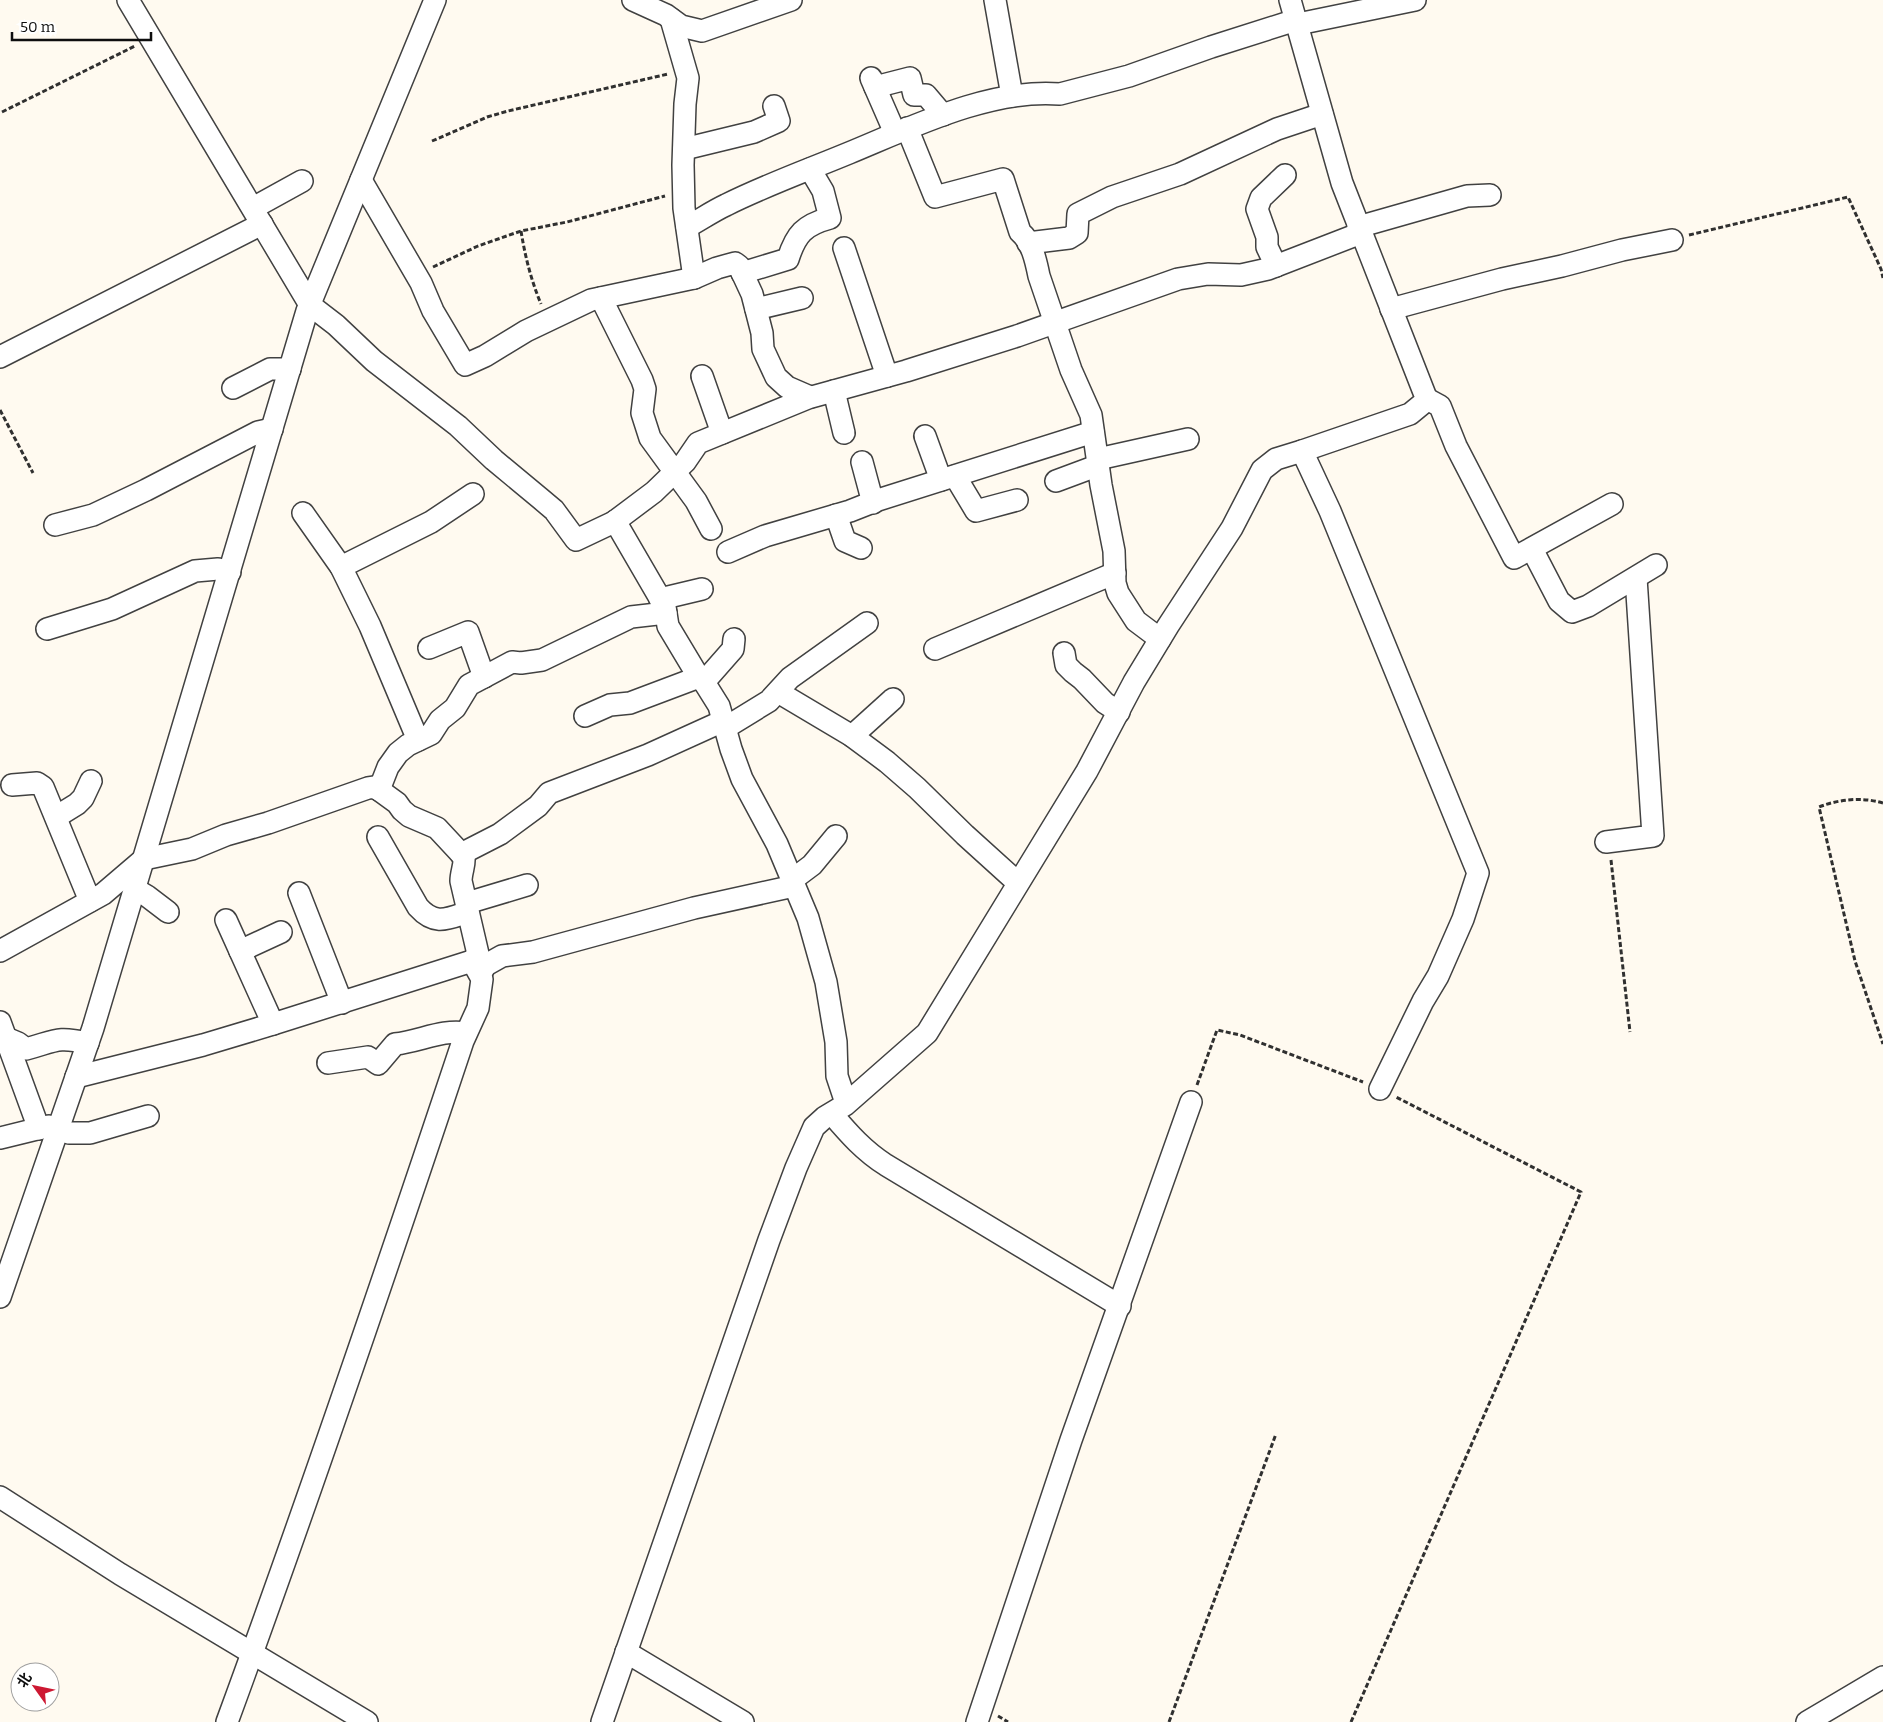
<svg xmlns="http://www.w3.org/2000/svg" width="1883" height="1722" font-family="Bitter,'Noto Sans SC',serif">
	<rect width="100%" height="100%" fill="#fffaf0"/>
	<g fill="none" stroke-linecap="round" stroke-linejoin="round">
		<defs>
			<g id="minor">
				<polyline points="128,0 310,305 336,325 374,361 458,426 494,460 541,499 554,510 576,540 614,522 654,492 685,462 698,443 808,398 906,371 1017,336 1178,279 1208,274 1241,275 1268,269 1361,233"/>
				<polyline points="633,0 666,15 681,26 702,31 791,0"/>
				<polyline points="995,0 1012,96"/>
				<polyline points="671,19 688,78 685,104 683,165 684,208 694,278"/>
				<polyline points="1298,24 1415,0"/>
				<polyline points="871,78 895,133"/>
				<polyline points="875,87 910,78 914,95 926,95 943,115"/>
				<path d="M 907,128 L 935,197 L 1003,179 L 1020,232 C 1032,242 1036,261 1039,276 L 1071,370 L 1091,415 L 1101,485 L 1114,551 L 1115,583 L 1118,593 L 1136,621 L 1160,639"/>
				<polyline points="684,149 754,132 779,121 774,106"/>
				<polyline points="361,180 421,283 433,311 465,365 485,356 526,331 591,300 694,278 717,268 735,263 739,266 752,294 762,333 763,349 776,377 787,387 810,397"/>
				<polyline points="253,208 302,181"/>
				<path d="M 687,227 C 700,220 713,211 726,205 C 766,185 808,170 849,153 C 912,127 991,88 1060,94 L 1129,76 L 1211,47 L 1296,20"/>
				<polyline points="1358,227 1467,196 1490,195"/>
				<polyline points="1028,243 1069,238 1077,233 1078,214 1112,197 1180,174 1277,129 1322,114"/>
				<polyline points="844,248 887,376"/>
				<polyline points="1276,266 1267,247 1267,237 1257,209 1261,198 1285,175"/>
				<path d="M 742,273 L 788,259 C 796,234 804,225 830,218 L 823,191 L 810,169"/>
				<polyline points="601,298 642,380 645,389 642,413 650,438 696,501 711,529"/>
				<polyline points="756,309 802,298"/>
				<polyline points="1391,309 1502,279 1562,266 1622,250 1672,240"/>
				<polyline points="0,357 262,224"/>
				<polyline points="702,376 722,433"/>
				<polyline points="233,388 270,369 290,369"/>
				<polyline points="834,391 844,433"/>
				<polyline points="1427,399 1440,406 1456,446 1514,558 1612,504"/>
				<polyline points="925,436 941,480"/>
				<polyline points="1302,451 1330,511 1478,873 1463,919 1438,976 1423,1001 1380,1089"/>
				<polyline points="1098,459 1188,439"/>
				<polyline points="862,462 873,503"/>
				<polyline points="955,476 976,511 1017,500"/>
				<polyline points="1056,481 1099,465"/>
				<polyline points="303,513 341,567 370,626 418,740"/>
				<polyline points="836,515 845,541 861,548"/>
				<polyline points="615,521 665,607 668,626 698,676 704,682 719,706 731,749 742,779 777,844 808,918 826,982 836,1042 837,1076 846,1103"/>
				<polyline points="55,525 93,515 146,490 258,432 272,429"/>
				<polyline points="1532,549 1559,601 1572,612 1588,606 1656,565"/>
				<polyline points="728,552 765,536 850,511 878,500 1093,432"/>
				<polyline points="341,567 431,522 473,494"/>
				<polyline points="660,599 702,589"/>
				<polyline points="47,629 112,609 195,571 218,569 230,572"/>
				<polyline points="429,648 468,632 484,677"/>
				<polyline points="935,649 1115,573"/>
				<polyline points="1064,653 1066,665 1073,672 1082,679 1105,703 1119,712"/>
				<polyline points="704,682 733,649 734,639"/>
				<polyline points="778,692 852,736 887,762 917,788 965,835 1018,883"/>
				<polyline points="585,716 610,705 630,703 699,677"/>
				<polyline points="725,728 769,701 790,678 867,623"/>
				<polyline points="852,736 893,699"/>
				<polyline points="12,785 37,783 43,787 90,901"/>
				<polyline points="379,790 388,767 398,753 408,745 431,734 440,720 455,708 469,685 512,662 521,663 542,660 631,617 666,613"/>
				<polyline points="56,817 77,804 83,798 91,781"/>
				<path d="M 378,837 L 418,907 C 435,926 447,919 468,912"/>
				<polyline points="1606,842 1653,836 1636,578"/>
				<polyline points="461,854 500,834 538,806 549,793 648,755 723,721"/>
				<polyline points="792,880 812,865 836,836"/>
				<polyline points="135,889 147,896 168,912"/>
				<polyline points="299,893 342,1003"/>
				<polyline points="467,903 527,885"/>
				<polyline points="226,920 273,1024"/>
				<path d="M 0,951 L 103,894 L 144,859 L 192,849 L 226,835 L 268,823 L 368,788 L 375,787 L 397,803 L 402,810 L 409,816 L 437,828 L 464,857 C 465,865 461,872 461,881 L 478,954 L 472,961"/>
				<polyline points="240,951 281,932"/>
				<polyline points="480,974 486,965 502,956 533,952 694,908 794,886"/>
				<polyline points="0,1022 39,1129"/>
				<path d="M 6,1038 L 18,1043 L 26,1049 C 56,1041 56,1036 88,1043"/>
				<path d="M 328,1063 L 368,1057 L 378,1064 L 395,1044 C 421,1041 442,1029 466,1033"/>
				<path d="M 76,1077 L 203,1045 L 273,1024 L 472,961 L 482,979 L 478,1008 L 463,1041 C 387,1269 310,1496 227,1722"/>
				<path d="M 832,1114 C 849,1134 864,1151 886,1165 L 1120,1306"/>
				<polyline points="0,1138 49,1126 69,1133 90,1133 148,1116"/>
				<polyline points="0,1297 93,1028 307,311 435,0"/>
				<polyline points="0,1497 120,1574 367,1722"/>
				<polyline points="626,1652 743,1722"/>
				<polyline points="602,1722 769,1240 796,1168 814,1127 825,1117 845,1105 927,1033 1087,771 1134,682 1168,626 1232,528 1262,470 1276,459 1302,451 1410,414 1427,400 1342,183 1290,0"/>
				<polyline points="977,1722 1071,1440 1191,1102"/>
				<polyline points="1807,1722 1883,1677"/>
			</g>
		</defs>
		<!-- minor casing -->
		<use href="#minor" stroke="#414141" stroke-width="24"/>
		<!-- path -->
		<g stroke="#303030" stroke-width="3" stroke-dasharray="5 2.5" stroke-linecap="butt">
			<polyline points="2,112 135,46"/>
			<polyline points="432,141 487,117 508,111 668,74"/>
			<path d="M 521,231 C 525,256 531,280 541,304"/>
			<polyline points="1689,235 1848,197 1881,269 1883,278"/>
			<polyline points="433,267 478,246 521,231 567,222 665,196"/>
			<polyline points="0,410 33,473"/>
			<path d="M 1883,803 C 1863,797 1839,799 1819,807 L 1855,961 L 1883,1044"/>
			<polyline points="1611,860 1630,1032"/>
			<polyline points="1197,1085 1217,1030 1240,1035 1363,1082"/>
			<polyline points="998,1716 1008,1722"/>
			<polyline points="1169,1722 1276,1434"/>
			<polyline points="1351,1722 1581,1192 1396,1097"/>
		</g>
		<!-- minor -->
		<use href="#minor" stroke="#fff" stroke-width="21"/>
	</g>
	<!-- north arrow -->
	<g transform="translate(35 1687) rotate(303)"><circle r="24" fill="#ffffff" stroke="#9f9f9f"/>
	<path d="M0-4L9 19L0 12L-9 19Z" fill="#cd1832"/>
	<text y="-8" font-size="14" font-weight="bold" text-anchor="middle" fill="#0e0e0e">北</text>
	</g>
	<!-- scale -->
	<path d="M12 32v8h139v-8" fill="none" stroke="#0e0e0e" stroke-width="2.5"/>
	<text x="20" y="32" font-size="15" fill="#0e0e0e" stroke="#ffffff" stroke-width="4" paint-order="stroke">50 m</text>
</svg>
